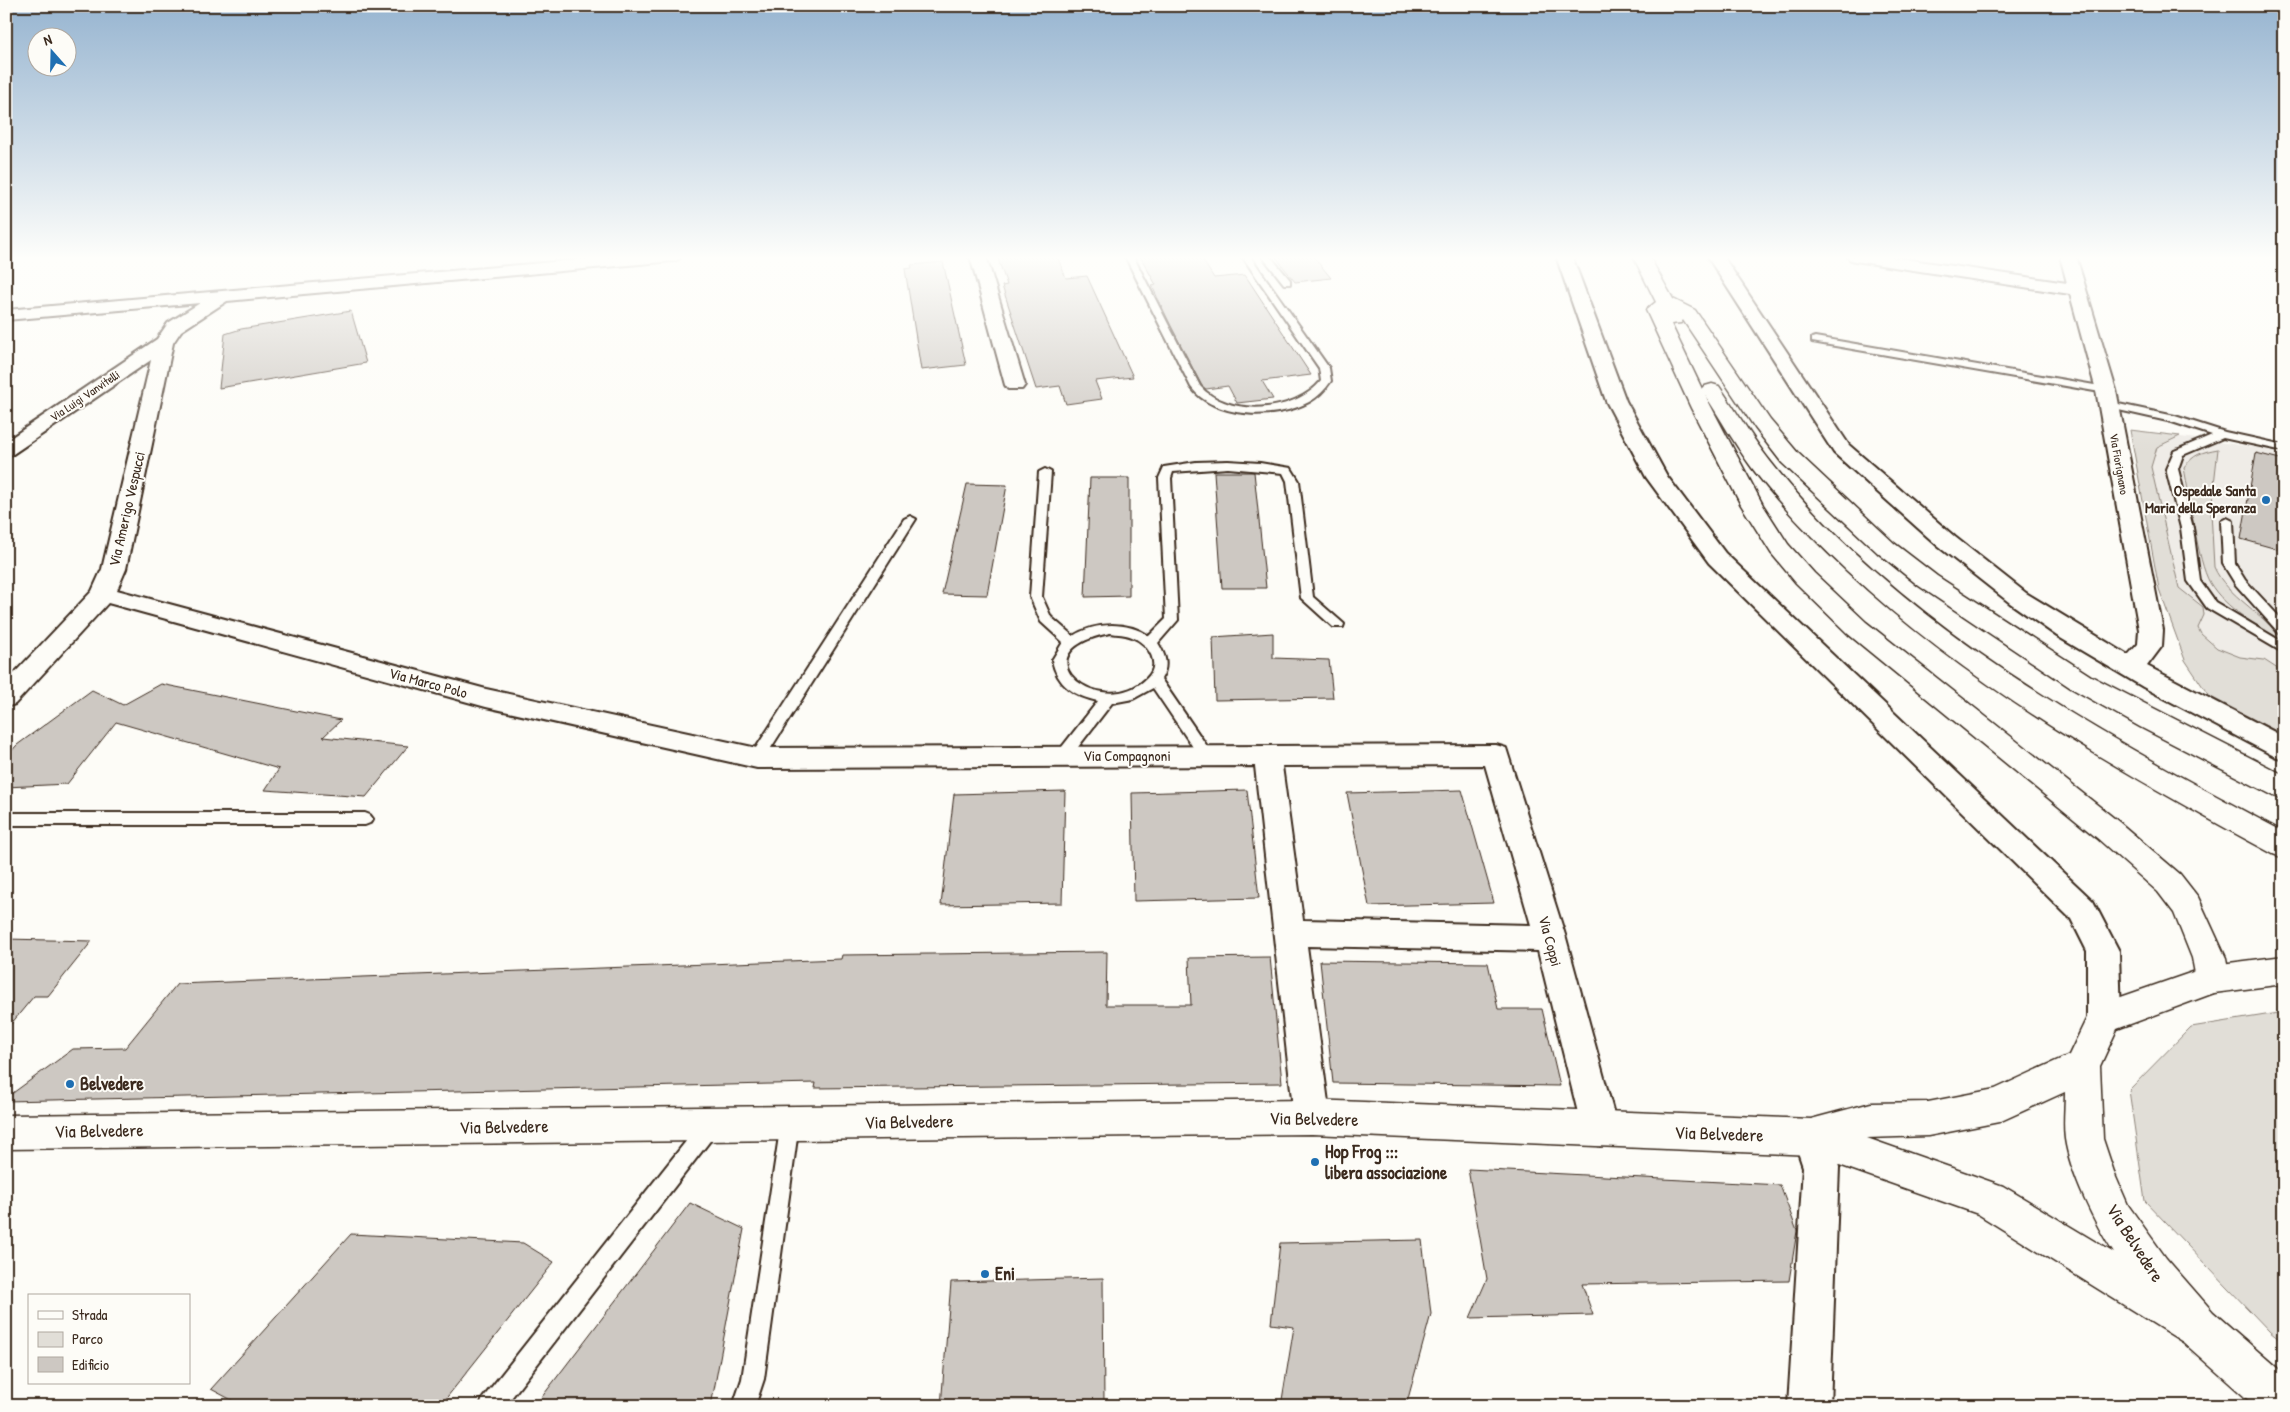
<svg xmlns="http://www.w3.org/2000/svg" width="2290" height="1412" font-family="'Patrick Hand',sans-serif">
	<rect width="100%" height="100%" fill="#fdfcf7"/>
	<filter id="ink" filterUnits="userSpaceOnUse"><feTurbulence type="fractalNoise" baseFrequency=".02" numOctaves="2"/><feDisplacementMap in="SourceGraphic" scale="10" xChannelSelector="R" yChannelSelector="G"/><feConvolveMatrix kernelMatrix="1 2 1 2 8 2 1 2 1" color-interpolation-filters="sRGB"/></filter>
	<g filter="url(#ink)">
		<!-- built -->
		<polygon fill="#efece7" points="2130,430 2284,451 2284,735 2209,696 2185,660 2159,589"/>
		<!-- green -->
		<g fill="#e1ded7" stroke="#8e847a">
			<polygon points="2130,430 2180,436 2157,447 2151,467 2179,588 2203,607 2204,615 2198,628 2201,634 2217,648 2240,657 2264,660 2284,673 2284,735 2209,696 2185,660 2159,589"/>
			<path d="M 2218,449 L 2211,511 L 2214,567 C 2227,597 2264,612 2281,640 C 2257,626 2225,608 2210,583 C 2197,560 2190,497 2184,468 C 2193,454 2202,452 2218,449 Z"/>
			<polygon points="2284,1012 2284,1343 2270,1332 2145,1201 2129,1090 2191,1027"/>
		</g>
		<!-- building -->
		<g fill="#cdc8c2" stroke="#3b2a1e">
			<polygon points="997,256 1057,256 1066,278 1087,276 1133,377 1095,381 1102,399 1066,404 1060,386 1036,389 1002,286 1007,285"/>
			<polygon points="1140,256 1200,256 1214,278 1245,275 1311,375 1262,381 1273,399 1237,403 1228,386 1206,389 1202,386 1171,326 1152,286 1156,285"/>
			<polygon points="1275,256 1313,256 1331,278 1295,282"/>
			<polygon points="943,262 966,365 921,370 905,269 912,268 911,265"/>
			<polygon points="351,311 366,363 219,388 225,334 241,329"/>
			<polygon points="2256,453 2284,460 2284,551 2241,539"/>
			<polygon points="1214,472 1254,472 1266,588 1222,588"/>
			<polygon points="1090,478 1129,478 1129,596 1085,597"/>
			<polygon points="967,484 1007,485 987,595 942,594"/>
			<polygon points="1273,633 1273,658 1329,660 1333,698 1215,700 1213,637"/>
			<polygon points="161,684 341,720 323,737 408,746 366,797 265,790 279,769 116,722 67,784 6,787 6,757 17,745 92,690 123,705"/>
			<polygon points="1247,790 1259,898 1134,901 1132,793"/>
			<polygon points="1462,790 1494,903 1369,906 1347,793"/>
			<polygon points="1065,791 1062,903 941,905 954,794"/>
			<polygon points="6,939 92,941 48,996 34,996 6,1030"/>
			<polygon points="1107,952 1106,1005 1191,1005 1189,958 1270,957 1282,1083 815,1088 816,1083 6,1101 6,1098 73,1049 125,1048 177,984 841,959 842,955"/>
			<polygon points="1320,961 1488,963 1498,1009 1542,1009 1560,1086 1333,1083"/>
			<polygon points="1468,1169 1780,1185 1797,1231 1789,1281 1582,1284 1593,1315 1470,1318 1487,1279"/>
			<polygon points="690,1203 744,1229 711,1406 535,1406"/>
			<polygon points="351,1234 523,1243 554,1262 440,1406 243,1406 211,1389"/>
			<polygon points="1422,1240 1431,1314 1406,1406 1281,1406 1294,1327 1271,1324 1280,1243"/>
			<polygon points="1103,1278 1104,1406 941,1406 951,1282"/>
		</g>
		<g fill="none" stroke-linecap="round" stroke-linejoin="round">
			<defs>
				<g id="lane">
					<path d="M 1125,256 L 1133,256 L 1200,386 C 1228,418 1295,413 1321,381 L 1319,368 L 1242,256 L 1250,256 L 1329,368 L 1331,381 C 1325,390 1318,397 1309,402 C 1276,420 1214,419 1191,387 Z"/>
					<polygon points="1262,256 1270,256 1290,280 1290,284 1284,284"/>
					<polygon points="1815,337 2106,387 2111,390 2106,393 1812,342 1812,338"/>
					<polygon points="2109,402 2175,416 2225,432 2284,445 2284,451 2223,438 2183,455 2178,469 2193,528 2200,581 2215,602 2284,643 2284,653 2207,608 2188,581 2181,528 2166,469 2174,451 2212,435 2172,422 2105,407 2105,403"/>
					<path d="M 1228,461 L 1260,463 L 1291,468 L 1299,481 L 1313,597 L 1344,624 L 1343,627 L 1333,627 L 1301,598 L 1287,481 L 1283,473 L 1228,468 L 1173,472 L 1171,478 L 1178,620 L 1158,643 C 1166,656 1169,666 1161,679 L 1213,755 L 1211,759 L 1201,759 L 1153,688 L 1133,699 L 1112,703 L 1068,760 L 1058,760 L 1056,756 L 1058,752 L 1098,701 C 1074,696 1057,685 1052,660 L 1063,642 L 1041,622 L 1030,597 L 1039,472 L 1045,469 L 1051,472 L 1042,597 L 1051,617 L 1073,636 C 1095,622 1127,621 1149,636 L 1166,619 L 1159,478 L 1164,467 L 1196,462 ZM 1110,633 C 1117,634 1126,634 1132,637 C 1149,644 1162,665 1146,679 C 1100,722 1014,652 1110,633 Z"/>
					<polygon points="910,516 916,519 762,762 752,762 750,758 752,754 904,519"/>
					<polygon points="2227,518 2233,521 2235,564 2245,580 2284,622 2284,634 2279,633 2236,585 2223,564 2221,521"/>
					<polygon points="6,813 365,813 370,815 373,819 370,823 365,825 6,825"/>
					<polygon points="790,1114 797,1117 799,1123 764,1379 755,1406 733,1406 742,1379 781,1123 783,1117"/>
					<polygon points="709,1118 716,1121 718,1127 716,1133 505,1406 480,1406 483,1398 702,1121"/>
				</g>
				<g id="street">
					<path d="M 622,256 L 681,256 L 679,259 L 673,261 L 227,301 L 181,331 L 173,343 L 126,569 L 117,590 L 486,689 L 757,748 L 1496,745 L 1506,748 L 1566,938 L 1618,1129 L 1613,1141 L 1600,1146 L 1587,1141 L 1582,1129 L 1538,951 L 1307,946 L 1330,1117 L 1324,1129 L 1312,1133 L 1300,1129 L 1294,1117 L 1255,766 L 757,768 L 486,707 L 108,603 L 15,704 L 6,707 L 6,682 L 92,591 L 102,569 L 151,360 L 13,454 L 6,456 L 6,441 L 157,339 L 168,323 L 200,303 L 6,320 L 6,310 ZM 1485,765 L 1531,925 L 1303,920 L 1282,766 Z"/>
					<polygon points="970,256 986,256 1025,385 1022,389 1008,389 1005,385"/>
					<polygon points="1556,256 1572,256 1626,401 1667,476 1725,553 2093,901 2119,951 2121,1018 2116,1028 2104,1032 2092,1028 2087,1018 2087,951 2071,919 1709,563 1646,477 1606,401"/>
					<polygon points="1707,256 1723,256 1849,445 1955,537 2026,593 2128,655 2138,644 2139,630 2096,390 2070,294 1855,261 1849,259 1847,256 1885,256 2067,283 2060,256 2076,256 2116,390 2163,630 2162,646 2147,666 2284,737 2284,759 2274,756 2143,687 2057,636 2010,603 1939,547 1834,453"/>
					<polygon points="1811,1120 1824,1125 1839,1167 1830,1406 1788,1406 1803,1167 1793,1137 1798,1125"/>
				</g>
				<path id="primary" d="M 2284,956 L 2284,984 L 2214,993 L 2117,1029 L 2100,1066 L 2103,1139 L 2115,1175 L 2128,1205 L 2166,1258 L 2213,1312 L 2284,1374 L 2284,1406 L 2255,1406 L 2183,1342 L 1978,1214 L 1811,1155 L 1312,1134 L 6,1149 L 6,1115 L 1312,1100 L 1811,1119 L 1871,1103 L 1928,1102 L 1995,1089 L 2069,1055 L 2092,1007 L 2213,965 ZM 2065,1092 C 2065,1107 2063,1124 2065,1139 C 2070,1173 2095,1225 2114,1253 L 2003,1186 L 1867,1138 L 1928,1136 L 1999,1122 Z"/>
				<path id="highway" d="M 1633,256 L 1649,256 L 1673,299 L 1695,310 L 1770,420 L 1798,453 L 1894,543 L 1937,576 L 2091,676 L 2284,775 L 2284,799 L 2274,796 L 2140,727 L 2071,688 L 1919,586 L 1878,553 L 1782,463 L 1755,428 L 1683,320 L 1681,323 L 1671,324 L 1702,389 L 1705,386 L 1712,384 L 1719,386 C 1736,410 1751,437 1770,461 C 1788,484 1809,508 1830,529 C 1959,658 2123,747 2284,832 L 2284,858 L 2273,854 C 2123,773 1972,688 1847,571 C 1813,539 1780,505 1752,468 C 1735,445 1721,419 1705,395 L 1763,505 L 1788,544 L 1814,573 L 1866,622 L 2119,822 L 2180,874 L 2198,897 L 2226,958 L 2230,979 L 2225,989 L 2213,993 L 2201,989 L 2196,979 L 2192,958 L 2174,913 L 2158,892 L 2097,838 L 1848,634 L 1796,583 L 1771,553 L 1741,505 L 1691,408 L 1646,310 L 1656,302 Z"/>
			</defs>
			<!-- lane casing -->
			<use href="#lane" stroke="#3b2a1e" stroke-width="4"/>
			<!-- street casing -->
			<use href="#street" stroke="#3b2a1e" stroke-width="4"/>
			<!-- primary casing -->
			<use href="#primary" stroke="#3b2a1e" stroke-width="3"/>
			<!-- highway casing -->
			<use href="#highway" stroke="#3b2a1e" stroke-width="3"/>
			<!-- lane -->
			<use href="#lane" fill="#fdfcf7" fill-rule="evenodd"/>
			<!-- street -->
			<use href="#street" fill="#fdfcf7" fill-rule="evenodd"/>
			<!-- primary -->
			<use href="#primary" fill="#fdfcf7" fill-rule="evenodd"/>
			<!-- highway -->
			<use href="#highway" fill="#fdfcf7" fill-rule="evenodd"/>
		</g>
	</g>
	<!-- sky -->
	<linearGradient id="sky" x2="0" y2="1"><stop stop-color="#96b4d0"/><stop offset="0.57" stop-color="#fefefb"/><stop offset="1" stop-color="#fefefb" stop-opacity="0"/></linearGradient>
	<rect width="2290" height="453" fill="url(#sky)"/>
	<!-- markers -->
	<g fill="#1f6fb2" stroke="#fdfcf7" stroke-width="2">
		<circle cx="2266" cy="500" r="5"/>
		<circle cx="70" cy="1084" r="5"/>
		<circle cx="1315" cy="1162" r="5"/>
		<circle cx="985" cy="1274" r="5"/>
	</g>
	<g text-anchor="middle" stroke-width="4" stroke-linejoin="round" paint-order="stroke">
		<!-- far-street labels -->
		<g font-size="12" fill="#3b2a1e" stroke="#fdfcf7">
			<text transform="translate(85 396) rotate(-34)" y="4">Via Luigi Vanvitelli</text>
			<text transform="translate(2119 464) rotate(80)" y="4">Via Fiorignano</text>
		</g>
		<!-- poi labels -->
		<g font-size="15" font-weight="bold" fill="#3b2a1e" stroke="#fdfcf7" text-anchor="end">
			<text x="2256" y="496">Ospedale Santa<tspan x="2256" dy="17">Maria della Speranza</tspan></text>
		</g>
		<!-- street labels -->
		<g font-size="15" fill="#3b2a1e" stroke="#fdfcf7">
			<text transform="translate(127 509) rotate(-77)" y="5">Via Amerigo Vespucci</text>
			<text transform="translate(428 683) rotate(15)" y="5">Via Marco Polo</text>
			<text x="1127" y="761">Via Compagnoni</text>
			<text transform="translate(1550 941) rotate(75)" y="5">Via Coppi</text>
		</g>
		<!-- near-poi labels -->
		<g font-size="18" font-weight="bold" fill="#3b2a1e" stroke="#fdfcf7" text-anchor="start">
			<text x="80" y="1090">Belvedere</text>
			<text x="1325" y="1158">Hop Frog :::<tspan x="1325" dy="21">libera associazione</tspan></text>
			<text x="995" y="1280">Eni</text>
		</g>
		<!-- near-street labels -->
		<g font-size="18" fill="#3b2a1e" stroke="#fdfcf7">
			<text transform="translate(1314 1119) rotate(1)" y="6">Via Belvedere</text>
			<text transform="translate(909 1122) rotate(-1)" y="6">Via Belvedere</text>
			<text transform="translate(504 1127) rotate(-1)" y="6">Via Belvedere</text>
			<text transform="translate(99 1131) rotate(-1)" y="6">Via Belvedere</text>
			<text transform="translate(1719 1134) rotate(2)" y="6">Via Belvedere</text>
			<text transform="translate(2135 1243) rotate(57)" y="6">Via Belvedere</text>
		</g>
	</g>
	<!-- margin -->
	<rect width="2290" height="1412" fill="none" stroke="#fdfcf7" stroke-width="25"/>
	<rect x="12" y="12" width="2265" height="1387" fill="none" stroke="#3b2a1e" stroke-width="2" filter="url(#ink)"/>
	<!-- legend -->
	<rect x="28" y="1294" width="162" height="90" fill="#fdfcf7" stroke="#afa8a0"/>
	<rect x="38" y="1311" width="25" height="8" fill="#fdfcf7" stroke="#afa8a0"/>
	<text x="72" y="1320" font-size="15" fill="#3b2a1e">Strada</text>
	<rect x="38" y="1332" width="25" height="15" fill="#e1ded7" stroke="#afa8a0"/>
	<text x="72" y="1344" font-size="15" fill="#3b2a1e">Parco</text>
	<rect x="38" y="1357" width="25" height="15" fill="#cdc8c2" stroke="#afa8a0"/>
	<text x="72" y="1370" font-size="15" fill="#3b2a1e">Edificio</text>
	<!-- north arrow -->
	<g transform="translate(52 52) rotate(340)"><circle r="24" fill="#fdfcf7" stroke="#afa8a0"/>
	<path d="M0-4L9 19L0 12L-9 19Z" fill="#1f6fb2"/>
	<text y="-8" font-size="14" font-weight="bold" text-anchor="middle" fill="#3b2a1e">N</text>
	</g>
</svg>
